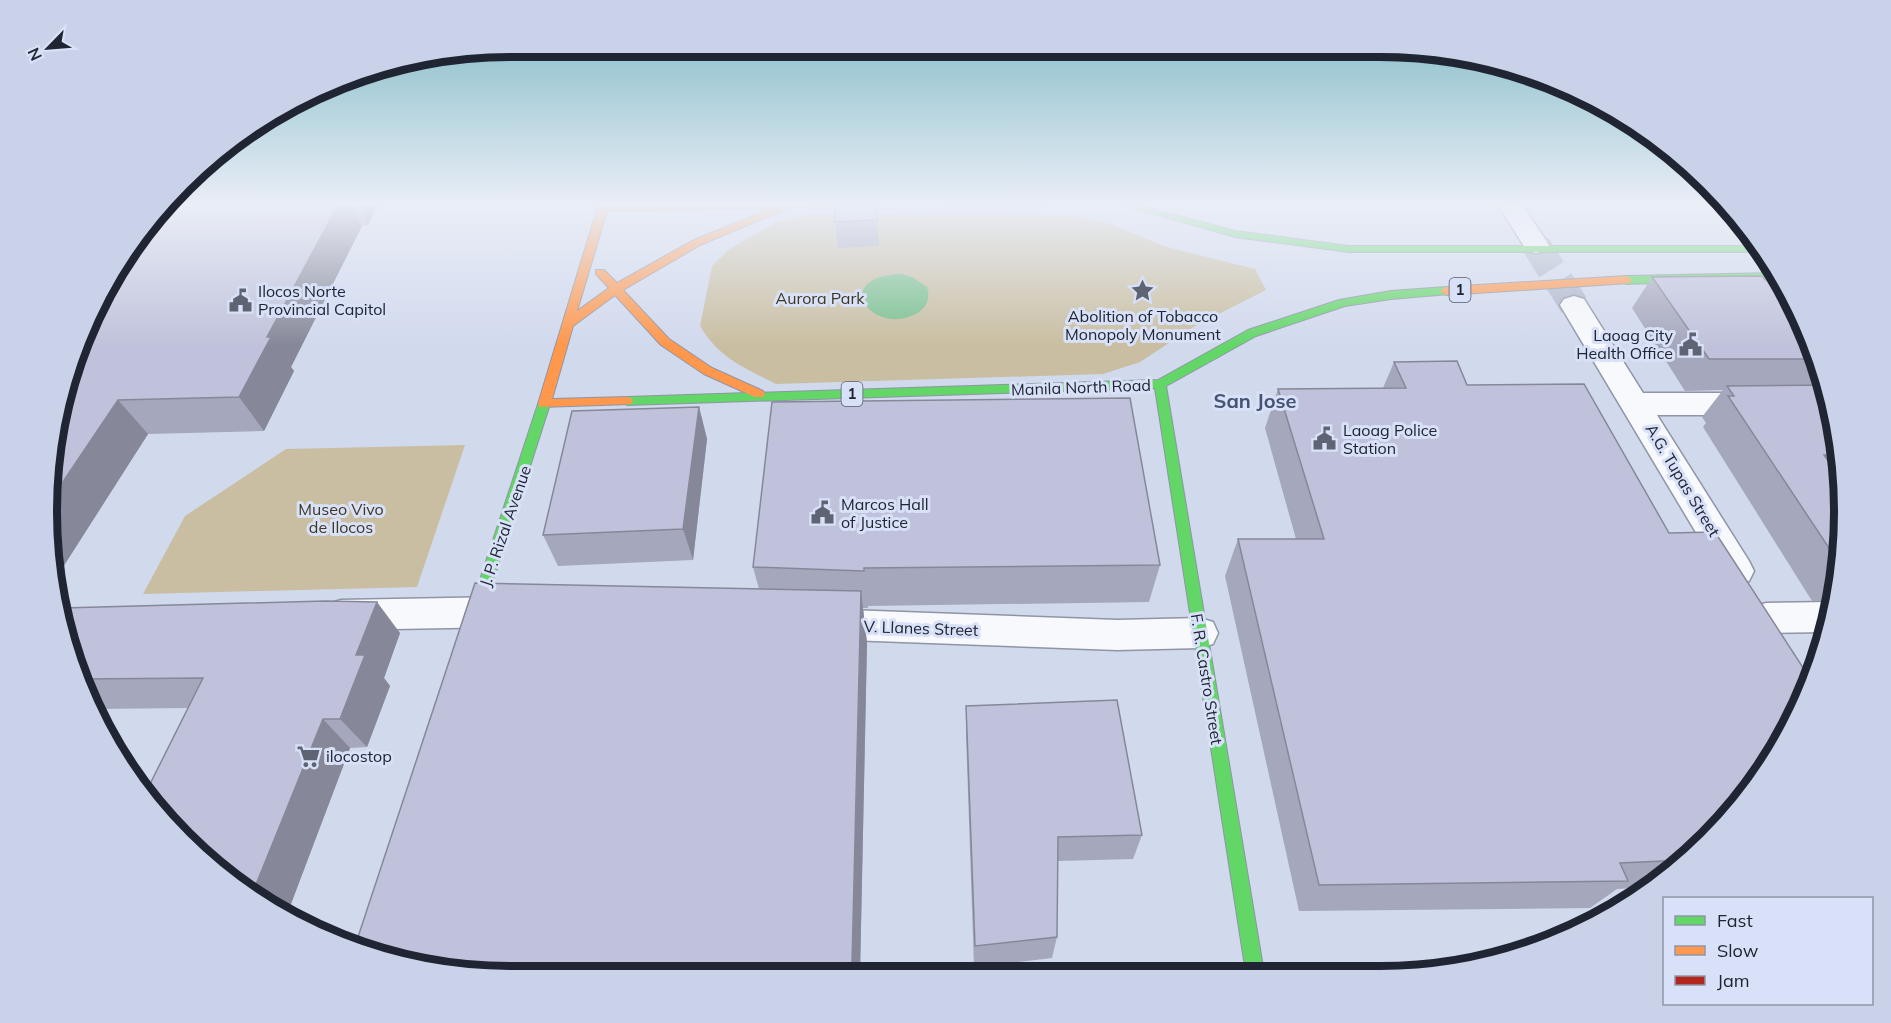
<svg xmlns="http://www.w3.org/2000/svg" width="1891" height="1023" font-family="Mulish,sans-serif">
	<rect width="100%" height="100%" fill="#d1d9ed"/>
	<!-- green -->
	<g fill="#c9bea1">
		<path d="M 811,214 L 1076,215 L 1111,224 L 1166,247 L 1255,269 L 1266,290 L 1195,326 L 1140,362 L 1103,374 L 776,384 C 743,367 719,358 700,326 L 712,266 L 728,250 L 778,221 Z"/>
		<polygon points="465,445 417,587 143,594 185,516 286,449"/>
	</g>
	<!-- water -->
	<path fill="#78bf8c" d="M 901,274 L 912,277 L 927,287 C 930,298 928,305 919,312 C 874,340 827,277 901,274 Z"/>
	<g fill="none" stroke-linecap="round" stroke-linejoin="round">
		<!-- street-tunnel -->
		<polyline stroke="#aeb5c8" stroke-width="29" stroke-dasharray="29 14" stroke-linecap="butt" points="1536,245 1574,305"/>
		<defs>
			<g id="street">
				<polygon points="1497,203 1521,203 1549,245 1545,251 1536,253 1527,251"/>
				<polygon points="1574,296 1584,299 1643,393 1758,393 1769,396 1773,404 1769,412 1758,415 1657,415 1749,561 1754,571 1749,581 1737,585 1725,581 1560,305 1564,299"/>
				<polygon points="502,597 515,601 520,612 515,623 502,627 341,630 328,626 323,615 328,604 341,600"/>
				<polygon points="1830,602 1833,603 1827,632 1766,633 1753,629 1748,618 1753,607 1766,603"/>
				<polygon points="821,609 1117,620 1200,618 1213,622 1218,633 1213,644 1200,648 1117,650 821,639 808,635 803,624 808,613"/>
			</g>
			<g id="fast">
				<polygon points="1116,203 1131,203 1235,231 1349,246 1759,246 1763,252 1349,252 1235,237"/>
				<polygon points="1776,273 1780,279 1626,284 1620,280 1626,276"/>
				<polygon points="1446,287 1452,291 1450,294 1391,299 1345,306 1256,336 1166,386 1264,973 1246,973 1155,388 627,405 621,401 627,397 1158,380 1248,330 1339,300 1391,291"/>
				<polygon points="544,400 550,404 479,625 477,629 472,631 467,629 465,625 538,404"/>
			</g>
			<g id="slow">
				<path d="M 599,203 L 609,203 L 609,205 L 850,203 L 845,206 L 791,207 L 700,245 L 623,290 L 669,339 L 712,368 L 763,391 L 765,394 L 763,397 L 755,397 L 704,374 L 661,345 L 615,295 L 573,326 L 552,399 L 627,397 L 631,398 L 633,401 L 631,404 L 540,407 L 538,404 ZM 772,208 L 692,241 L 617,283 L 604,270 L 596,270 L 596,274 L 609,288 L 577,311 L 607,211 Z"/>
				<polygon points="1626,276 1632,280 1630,283 1446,295 1440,291 1446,287"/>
			</g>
			<polygon id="jam" points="941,203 1051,203 1046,206 946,206"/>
		</defs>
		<!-- street casing -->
		<use href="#street" stroke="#8f95a4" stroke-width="3"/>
		<!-- fast casing -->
		<use href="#fast" stroke="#8f95a4" stroke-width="2"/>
		<!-- slow casing -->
		<use href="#slow" stroke="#8f95a4" stroke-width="2"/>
		<!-- jam casing -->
		<use href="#jam" stroke="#8f95a4" stroke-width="2"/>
		<!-- street -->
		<use href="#street" fill="#f8f9fc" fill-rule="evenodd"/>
		<!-- fast -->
		<use href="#fast" fill="#63d668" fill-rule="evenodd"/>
		<!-- slow -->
		<use href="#slow" fill="#ff974d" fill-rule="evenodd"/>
		<!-- jam -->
		<use href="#jam" fill="#b3261e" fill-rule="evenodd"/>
	</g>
	<!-- wall -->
	<g fill="#a5a7bc">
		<polygon points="172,203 379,203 368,225 362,226 291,367 294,371 264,431 148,434 56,578"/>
		<polygon points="876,203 879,246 838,248 835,222"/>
		<polygon points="1652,277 1765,280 1796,306 1829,391 1843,481 1841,572 1834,601 1812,601 1703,427 1706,423 1702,417 1723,390 1685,391 1632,308"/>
		<polygon points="1394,362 1467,385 1709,840 1651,887 1617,889 1590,908 1299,911 1225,576 1238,539 1296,539 1265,428 1278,389 1383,388"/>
		<polygon points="699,407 707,439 693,560 558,566 543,535"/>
		<polygon points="1160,565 1149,602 868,606 868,608 863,608 867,643 860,974 481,976 391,961 759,589 753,567"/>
		<polygon points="63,608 400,633 384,678 390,686 367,747 350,748 286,917 279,914 162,818 188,708 94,709 82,690"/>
		<polygon points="966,706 1142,835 1133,859 1058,861 1057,937 1052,958 974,967 966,734"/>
	</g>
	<!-- shaded-wall -->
	<g fill="#868899">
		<polygon points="339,203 351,203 362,226 291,367 294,371 264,431 239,397 267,337"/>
		<polygon points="357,203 379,203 368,225"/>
		<polygon points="118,400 148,434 56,578 48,542 52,498"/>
		<polygon points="699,407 707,439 693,560 683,529"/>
		<polygon points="861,591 867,643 860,974 855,974 852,963"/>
		<polygon points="377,602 400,633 384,678 390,686 367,747 340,719 356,655"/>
		<polygon points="323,719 350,748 286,917 266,903 253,892"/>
	</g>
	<!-- building -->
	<g fill="#c0c2db" stroke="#868899" stroke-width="1.5">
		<polygon points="172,203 339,203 267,337 271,337 239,397 118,400 52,498 62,391 125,253"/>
		<polygon points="834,203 876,203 877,220 835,222"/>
		<polygon points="1762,276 1765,280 1780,280 1796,306 1817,359 1709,359 1652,277"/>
		<polygon points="1457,361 1467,385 1584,384 1669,533 1715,532 1811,680 1782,744 1709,840 1685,860 1620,863 1628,881 1319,885 1238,539 1324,539 1278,389 1406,388 1394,362"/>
		<polygon points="1827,385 1829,391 1839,455 1824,455 1843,481 1841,566 1728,396 1734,396 1727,386"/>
		<polygon points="1130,398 1160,565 864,568 864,571 753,567 772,402"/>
		<polygon points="699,407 683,529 543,535 572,411"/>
		<polygon points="475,583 861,591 852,963 404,963 391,961 355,946"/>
		<polygon points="325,601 377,602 356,655 365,655 340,719 323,719 253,892 162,818 146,792 203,678 80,679 63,608"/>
		<polygon points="1117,700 1142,835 1058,837 1057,937 975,946 966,706"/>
	</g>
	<!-- sky -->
	<linearGradient id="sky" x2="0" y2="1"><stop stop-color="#7bb8c3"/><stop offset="0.59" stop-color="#eaeef7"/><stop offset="1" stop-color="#eaeef7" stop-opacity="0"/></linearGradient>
	<rect width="1891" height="346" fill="url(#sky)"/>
	<!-- icons -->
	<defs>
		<symbol id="sight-bare" viewBox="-9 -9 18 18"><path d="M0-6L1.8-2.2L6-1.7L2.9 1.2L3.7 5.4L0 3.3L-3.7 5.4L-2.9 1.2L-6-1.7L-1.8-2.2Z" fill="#5e6474" stroke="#d8e1f8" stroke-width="2.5" paint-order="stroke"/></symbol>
		<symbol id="civic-bare" viewBox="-9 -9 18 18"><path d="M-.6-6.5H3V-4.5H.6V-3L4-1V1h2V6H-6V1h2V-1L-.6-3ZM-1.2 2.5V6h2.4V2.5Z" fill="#5e6474" stroke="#d8e1f8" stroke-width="2.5" paint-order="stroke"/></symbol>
		<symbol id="supermarket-bare" viewBox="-9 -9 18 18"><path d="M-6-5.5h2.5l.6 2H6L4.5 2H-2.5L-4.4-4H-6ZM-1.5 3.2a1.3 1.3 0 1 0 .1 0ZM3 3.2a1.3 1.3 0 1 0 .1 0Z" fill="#5e6474" stroke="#d8e1f8" stroke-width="2.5" paint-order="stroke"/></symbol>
	</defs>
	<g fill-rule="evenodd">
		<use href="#sight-bare" x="1126" y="274" width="33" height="33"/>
		<use href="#civic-bare" x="224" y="284" width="33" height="33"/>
		<use href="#civic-bare" x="1674" y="328" width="33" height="33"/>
		<use href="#civic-bare" x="1308" y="422" width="33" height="33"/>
		<use href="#civic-bare" x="806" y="496" width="33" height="33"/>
		<use href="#supermarket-bare" x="292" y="740" width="33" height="33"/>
	</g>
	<g text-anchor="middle" stroke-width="6" stroke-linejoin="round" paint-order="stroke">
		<!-- shield labels -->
		<g fill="#d8e1f8" stroke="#575d6e" stroke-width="1.5">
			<rect x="1449.5" y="278" width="21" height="24" rx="4.5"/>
			<rect x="841.5" y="382" width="21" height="24" rx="4.5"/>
		</g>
		<g font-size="15" font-weight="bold" fill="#202533">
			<text x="1460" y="295">1</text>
			<text x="852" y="399">1</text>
		</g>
		<!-- poi labels -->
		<g font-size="16" fill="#202533" stroke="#d8e1f8" text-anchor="start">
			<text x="258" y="297">Ilocos Norte<tspan x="258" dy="18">Provincial Capitol</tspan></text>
			<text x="1143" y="322" text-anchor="middle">Abolition of Tobacco<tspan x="1143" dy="18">Monopoly Monument</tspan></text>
			<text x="1673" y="341" text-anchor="end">Laoag City<tspan x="1673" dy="18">Health Office</tspan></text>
			<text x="1343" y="436">Laoag Police<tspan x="1343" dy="18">Station</tspan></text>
			<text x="841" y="510">Marcos Hall<tspan x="841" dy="18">of Justice</tspan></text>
			<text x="326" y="762">ilocostop</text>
		</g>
		<!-- park labels -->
		<g font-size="16" fill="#3f3621" stroke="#d8e1f8">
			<text x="820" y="304">Aurora Park</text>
			<text x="341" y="515">Museo Vivo<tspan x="341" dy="18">de Ilocos</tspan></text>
		</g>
		<!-- street labels -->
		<g font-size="16" fill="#202533" stroke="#d8e1f8">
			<text transform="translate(1081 387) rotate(-2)" y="6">Manila North Road</text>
			<text transform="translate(1683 480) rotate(59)" y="6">A.G. Tupas Street</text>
			<text transform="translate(505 526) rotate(-71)" y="6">J. P. Rizal Avenue</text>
			<text transform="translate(921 628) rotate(2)" y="6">V. Llanes Street</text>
			<text transform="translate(1207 679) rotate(81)" y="6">F. R. Castro Street</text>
		</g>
		<!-- quarter labels -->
		<g font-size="20" font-weight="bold" fill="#465373" stroke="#d8e1f8">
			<text x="1255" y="408">San Jose</text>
		</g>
	</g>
	<!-- crop -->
	<path d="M0 0H1891V1023H0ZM511 57H1380A454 454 0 0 1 1834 511V512A454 454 0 0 1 1380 966H511A454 454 0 0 1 57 512V511A454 454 0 0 1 511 57Z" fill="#c9d2e8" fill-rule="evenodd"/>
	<path fill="none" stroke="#202533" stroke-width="8" d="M511 57H1380A454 454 0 0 1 1834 511V512A454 454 0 0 1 1380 966H511A454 454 0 0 1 57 512V511A454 454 0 0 1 511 57Z"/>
	<!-- legend -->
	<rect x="1663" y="897" width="210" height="108" fill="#d8e1f8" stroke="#8e96a9" stroke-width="1.5"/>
	<rect x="1675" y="916" width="30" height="9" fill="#63d668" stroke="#8e96a9" stroke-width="1.5"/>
	<text x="1717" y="927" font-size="18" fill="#202533">Fast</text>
	<rect x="1675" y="946" width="30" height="9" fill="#ff974d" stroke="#8e96a9" stroke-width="1.5"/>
	<text x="1717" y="957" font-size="18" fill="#202533">Slow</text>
	<rect x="1675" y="976" width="30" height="9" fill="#b3261e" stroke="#8e96a9" stroke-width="1.5"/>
	<text x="1717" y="987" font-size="18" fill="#202533">Jam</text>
	<!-- north arrow -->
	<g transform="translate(48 48) rotate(245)" stroke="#d8e1f8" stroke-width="4.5" paint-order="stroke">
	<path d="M0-4.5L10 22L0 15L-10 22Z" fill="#202533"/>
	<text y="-9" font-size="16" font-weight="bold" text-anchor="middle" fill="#202533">N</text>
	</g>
</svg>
